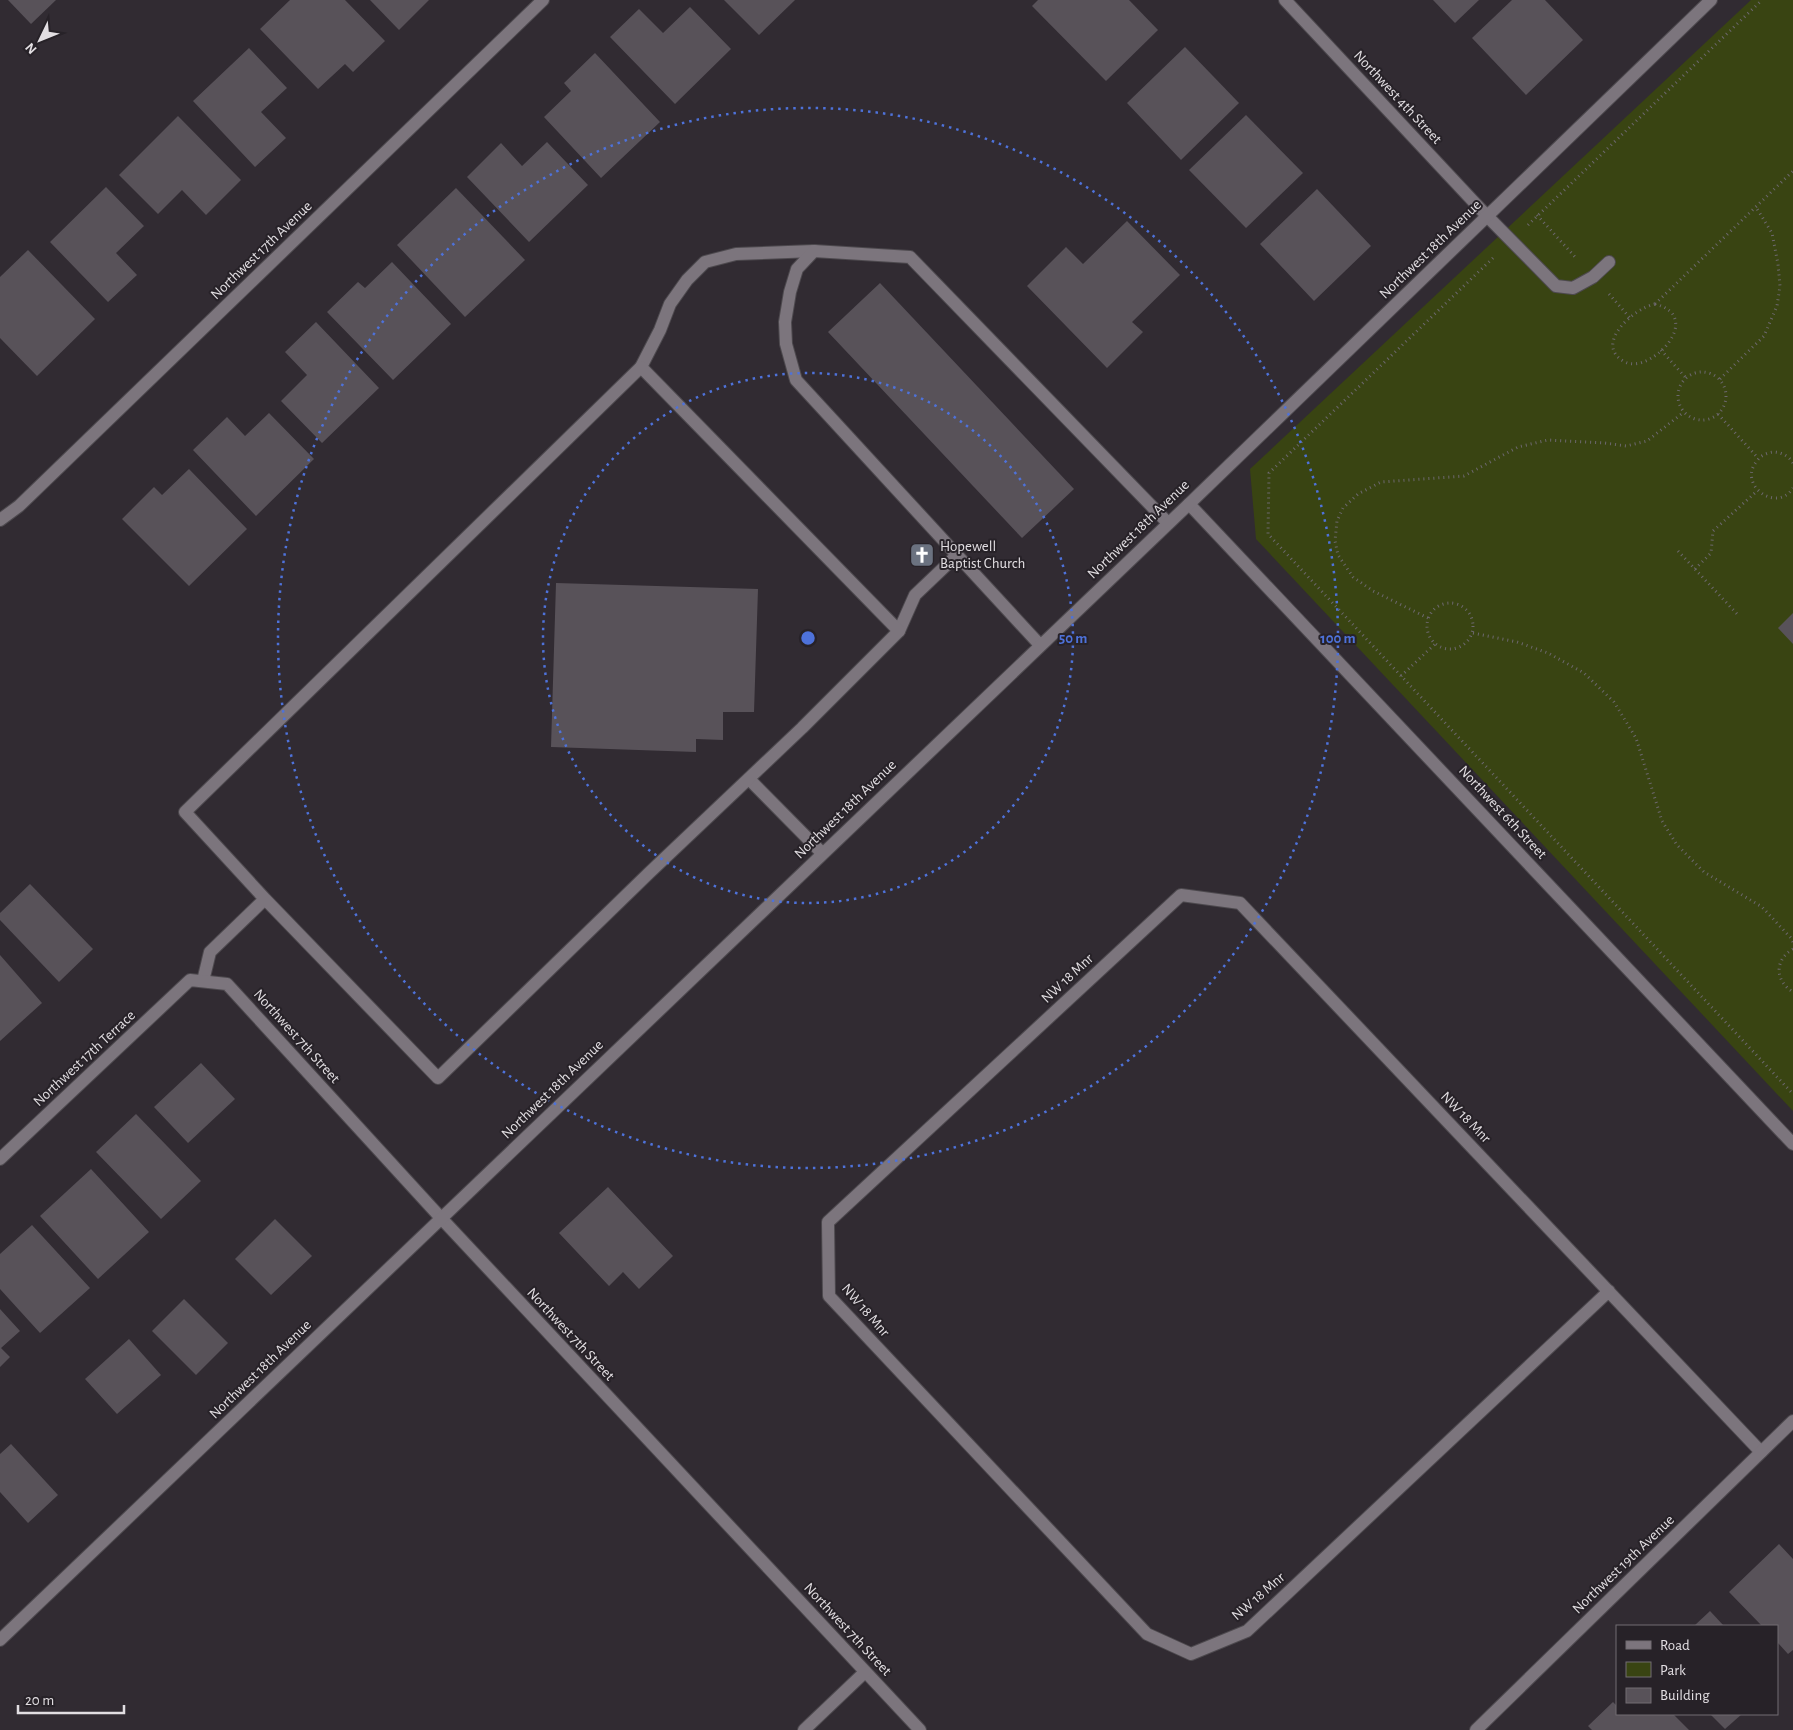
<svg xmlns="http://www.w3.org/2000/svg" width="1793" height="1730" font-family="'Alegreya Sans',sans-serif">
	<rect width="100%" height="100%" fill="#312b32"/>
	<!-- green -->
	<polygon fill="#394412" points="1751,0 1793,0 1793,1111 1256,539 1250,469"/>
	<!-- building -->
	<g fill="#585259">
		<polygon points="8,0 56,0 31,24"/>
		<polygon points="290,0 345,0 385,41 353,72 345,64 318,89 260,29"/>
		<polygon points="370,0 429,0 399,30"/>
		<polygon points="724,0 795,0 759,35"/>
		<polygon points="1038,0 1129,0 1158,30 1106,81 1032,6"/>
		<polygon points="1433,0 1479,0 1455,23"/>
		<polygon points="1512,0 1545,0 1583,40 1526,95 1472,38"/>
		<polygon points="690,7 731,49 675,104 610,37 639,9 663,33"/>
		<polygon points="1185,47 1239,103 1181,160 1127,103"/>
		<polygon points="249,48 287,88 261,112 286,138 255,167 193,101"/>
		<polygon points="595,53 660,122 601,178 544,117 571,91 564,83"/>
		<polygon points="1246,115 1303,173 1246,228 1189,170"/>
		<polygon points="178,116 241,180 206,215 182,190 158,214 119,175"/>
		<polygon points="547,142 588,185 529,242 467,177 501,143 522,166"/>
		<polygon points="106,187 144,226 116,253 137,275 108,302 50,242"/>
		<polygon points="456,188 525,260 465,317 397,245"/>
		<polygon points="1317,189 1371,246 1314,301 1260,244"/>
		<polygon points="1127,221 1180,275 1132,322 1143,332 1107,368 1027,286 1066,247 1083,264"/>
		<polygon points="28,250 95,319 37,376 0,338 0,277"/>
		<polygon points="392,262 451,324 393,380 327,312 358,282 365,288"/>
		<polygon points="880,283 1074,489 1022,538 828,332"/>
		<polygon points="316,322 379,388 322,443 281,401 307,375 285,352"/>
		<polygon points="269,413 314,459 256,516 193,450 227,417 245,436"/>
		<polygon points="189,469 247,529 189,586 122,519 154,487 162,495"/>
		<polygon points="556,583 758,589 754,712 723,712 723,740 696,739 696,752 551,747"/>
		<polygon points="1793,613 1793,644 1778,628"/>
		<polygon points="30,884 93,949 59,982 0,920 0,913"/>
		<polygon points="0,955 42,1003 0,1041"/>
		<polygon points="201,1063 235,1099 188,1143 154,1107"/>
		<polygon points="136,1114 201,1181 161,1219 96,1152"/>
		<polygon points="91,1169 149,1232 98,1279 40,1216"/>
		<polygon points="608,1187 673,1256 639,1289 623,1272 609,1286 559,1233"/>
		<polygon points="275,1219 312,1256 271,1295 235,1259"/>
		<polygon points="32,1225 90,1288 40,1333 0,1289 0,1254"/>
		<polygon points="184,1299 228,1343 196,1375 152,1331"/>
		<polygon points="0,1309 20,1331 1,1348 10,1357 0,1367"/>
		<polygon points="129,1339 161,1375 117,1414 85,1379"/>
		<polygon points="11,1444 58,1495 28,1523 0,1492 0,1454"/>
		<polygon points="1779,1544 1793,1559 1793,1650 1788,1654 1777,1642 1777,1626 1762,1626 1729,1592"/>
		<polygon points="1710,1611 1724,1626 1694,1626"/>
		<polygon points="1613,1702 1616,1705 1617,1704 1617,1714 1673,1714 1689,1730 1592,1730 1588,1726"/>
		<polygon points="1710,1714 1742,1714 1725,1729"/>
	</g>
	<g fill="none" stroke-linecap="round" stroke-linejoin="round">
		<defs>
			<g id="minor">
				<polyline points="1285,0 1487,216 1556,286 1573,288 1593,277 1609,262"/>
				<polyline points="641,367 660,330 670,304 687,280 705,262 736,254 814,251"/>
				<polyline points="1189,504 1793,1144"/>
				<polyline points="0,520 19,506 543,0"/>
				<polyline points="957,555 1040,645"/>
				<polyline points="899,631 915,595 957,555 796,380 786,344 785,322 790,292 797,269 814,251 910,257 1168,523"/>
				<polyline points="749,779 822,853"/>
				<polyline points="203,981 210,952 265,899 438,1078 649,873 802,728 899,631 641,367 185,812 265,899"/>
				<polyline points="0,1159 190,980 227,984 441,1218 920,1730"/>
				<polyline points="1609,1291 1247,1631 1191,1654 1147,1634 829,1296 828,1222 1181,895 1240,903 1761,1452"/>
				<polyline points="0,1640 1189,504 1711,0"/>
				<polyline points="804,1730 865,1672"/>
				<polyline points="1476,1730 1793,1421"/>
			</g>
		</defs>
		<!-- minor casing -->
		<use href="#minor" stroke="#4d494e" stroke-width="14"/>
		<!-- path -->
		<g stroke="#6d686e" stroke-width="3" stroke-dasharray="1 4" stroke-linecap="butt">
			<polyline points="1537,215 1576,258"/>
			<polyline points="1528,225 1762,0"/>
			<polyline points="1493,258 1269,473 1268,534 1793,1094"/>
			<polyline points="1609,294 1630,318"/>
			<polyline points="1655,304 1793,171"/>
			<path d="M 1655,304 C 1706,317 1650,375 1625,362 C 1592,345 1634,308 1655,304 Z"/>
			<polyline points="1661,350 1686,378"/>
			<circle cx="1702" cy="396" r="24"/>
			<polyline points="1720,379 1764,336 1777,306 1780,286 1778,264 1772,233 1756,207"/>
			<polyline points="1718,414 1758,458"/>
			<path d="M 1793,463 C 1789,456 1781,452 1773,452 C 1767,453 1761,455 1757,461 C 1737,484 1776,514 1793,488"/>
			<polyline points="1678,551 1738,615"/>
			<polyline points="1695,569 1711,553 1713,531 1757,491"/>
			<circle cx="1450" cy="626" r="23"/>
			<polyline points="1428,618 1373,591 1353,577 1338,555 1335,541 1337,521 1343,508 1358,494 1381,482 1464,476 1518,447 1548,440 1605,443 1626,446 1647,441 1684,412"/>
			<polyline points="1473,633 1517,642 1548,653 1584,673 1614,702 1636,738 1662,821 1677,845 1704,872 1762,907 1791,938 1793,942"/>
			<polyline points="1401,676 1435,644"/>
			<path d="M 1793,949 C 1774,960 1775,981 1793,992"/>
		</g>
		<!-- minor -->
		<use href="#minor" stroke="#7c757d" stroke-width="12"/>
	</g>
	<!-- distance rings -->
	<g fill="none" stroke="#4e72da" stroke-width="2.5" stroke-dasharray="2.5 5">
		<circle cx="808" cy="638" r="265"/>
		<circle cx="808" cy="638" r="530"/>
	</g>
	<!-- icons -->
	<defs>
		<symbol id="church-square" viewBox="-11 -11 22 22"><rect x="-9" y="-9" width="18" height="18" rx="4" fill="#6b7280" stroke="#272228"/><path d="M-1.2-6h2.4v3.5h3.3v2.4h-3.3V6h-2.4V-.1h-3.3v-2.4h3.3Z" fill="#fff"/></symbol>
	</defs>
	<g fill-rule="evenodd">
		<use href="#church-square" x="908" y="541" width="28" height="28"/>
	</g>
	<g text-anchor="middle" stroke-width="4" stroke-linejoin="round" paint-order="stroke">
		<!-- street labels -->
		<g font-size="15" fill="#e2dee2" stroke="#272228">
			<text transform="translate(1398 97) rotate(47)" y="5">Northwest 4th Street</text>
			<text transform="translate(1430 249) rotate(-44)" y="5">Northwest 18th Avenue</text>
			<text transform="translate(261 250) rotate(-44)" y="5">Northwest 17th Avenue</text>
			<text transform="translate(1138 529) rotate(-44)" y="5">Northwest 18th Avenue</text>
			<text transform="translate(845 809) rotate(-44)" y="5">Northwest 18th Avenue</text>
			<text transform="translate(1503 812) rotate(47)" y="5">Northwest 6th Street</text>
			<text transform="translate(1067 978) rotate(-43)" y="5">NW 18 Mnr</text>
			<text transform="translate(297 1036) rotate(48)" y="5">Northwest 7th Street</text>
			<text transform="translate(84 1058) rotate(-43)" y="5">Northwest 17th Terrace</text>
			<text transform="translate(552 1089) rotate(-44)" y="5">Northwest 18th Avenue</text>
			<text transform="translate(1466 1117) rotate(46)" y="5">NW 18 Mnr</text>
			<text transform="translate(866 1310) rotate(49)" y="5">NW 18 Mnr</text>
			<text transform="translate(571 1334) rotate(47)" y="5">Northwest 7th Street</text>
			<text transform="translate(260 1369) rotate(-44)" y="5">Northwest 18th Avenue</text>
			<text transform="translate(1623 1564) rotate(-44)" y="5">Northwest 19th Avenue</text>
			<text transform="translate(1258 1596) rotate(-41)" y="5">NW 18 Mnr</text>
			<text transform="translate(848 1629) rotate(47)" y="5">Northwest 7th Street</text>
		</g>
		<!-- poi labels -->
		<g font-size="15" fill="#e2dee2" stroke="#272228" text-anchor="start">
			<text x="940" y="551">Hopewell<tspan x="940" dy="17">Baptist Church</tspan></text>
		</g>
	</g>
	<circle cx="808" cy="638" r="8" fill="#4e72da" stroke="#272228" stroke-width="2.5"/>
	<g font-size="15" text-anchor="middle" font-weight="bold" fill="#4e72da" stroke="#272228" stroke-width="4" stroke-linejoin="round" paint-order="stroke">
		<text x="1073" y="643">50 m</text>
		<text x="1338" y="643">100 m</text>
	</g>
	<!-- legend -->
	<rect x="1616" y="1625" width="162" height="90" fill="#272228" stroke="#726d72"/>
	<rect x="1626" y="1641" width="25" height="8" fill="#7c757d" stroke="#726d72"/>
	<text x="1660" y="1650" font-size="15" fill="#e2dee2">Road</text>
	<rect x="1626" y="1662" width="25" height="15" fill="#394412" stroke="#726d72"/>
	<text x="1660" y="1675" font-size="15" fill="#e2dee2">Park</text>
	<rect x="1626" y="1688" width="25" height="15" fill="#585259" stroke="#726d72"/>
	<text x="1660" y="1700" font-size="15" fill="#e2dee2">Building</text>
	<!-- north arrow -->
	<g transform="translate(40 40) rotate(227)" stroke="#272228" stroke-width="4" paint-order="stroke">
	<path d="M0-4L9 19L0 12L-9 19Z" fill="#e2dee2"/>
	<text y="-8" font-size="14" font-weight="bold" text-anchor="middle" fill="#e2dee2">N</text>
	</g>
	<!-- scale -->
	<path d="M18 1705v8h106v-8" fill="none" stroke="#e2dee2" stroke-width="2.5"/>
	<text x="25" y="1705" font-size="15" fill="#e2dee2" stroke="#272228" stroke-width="4" paint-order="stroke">20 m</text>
</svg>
